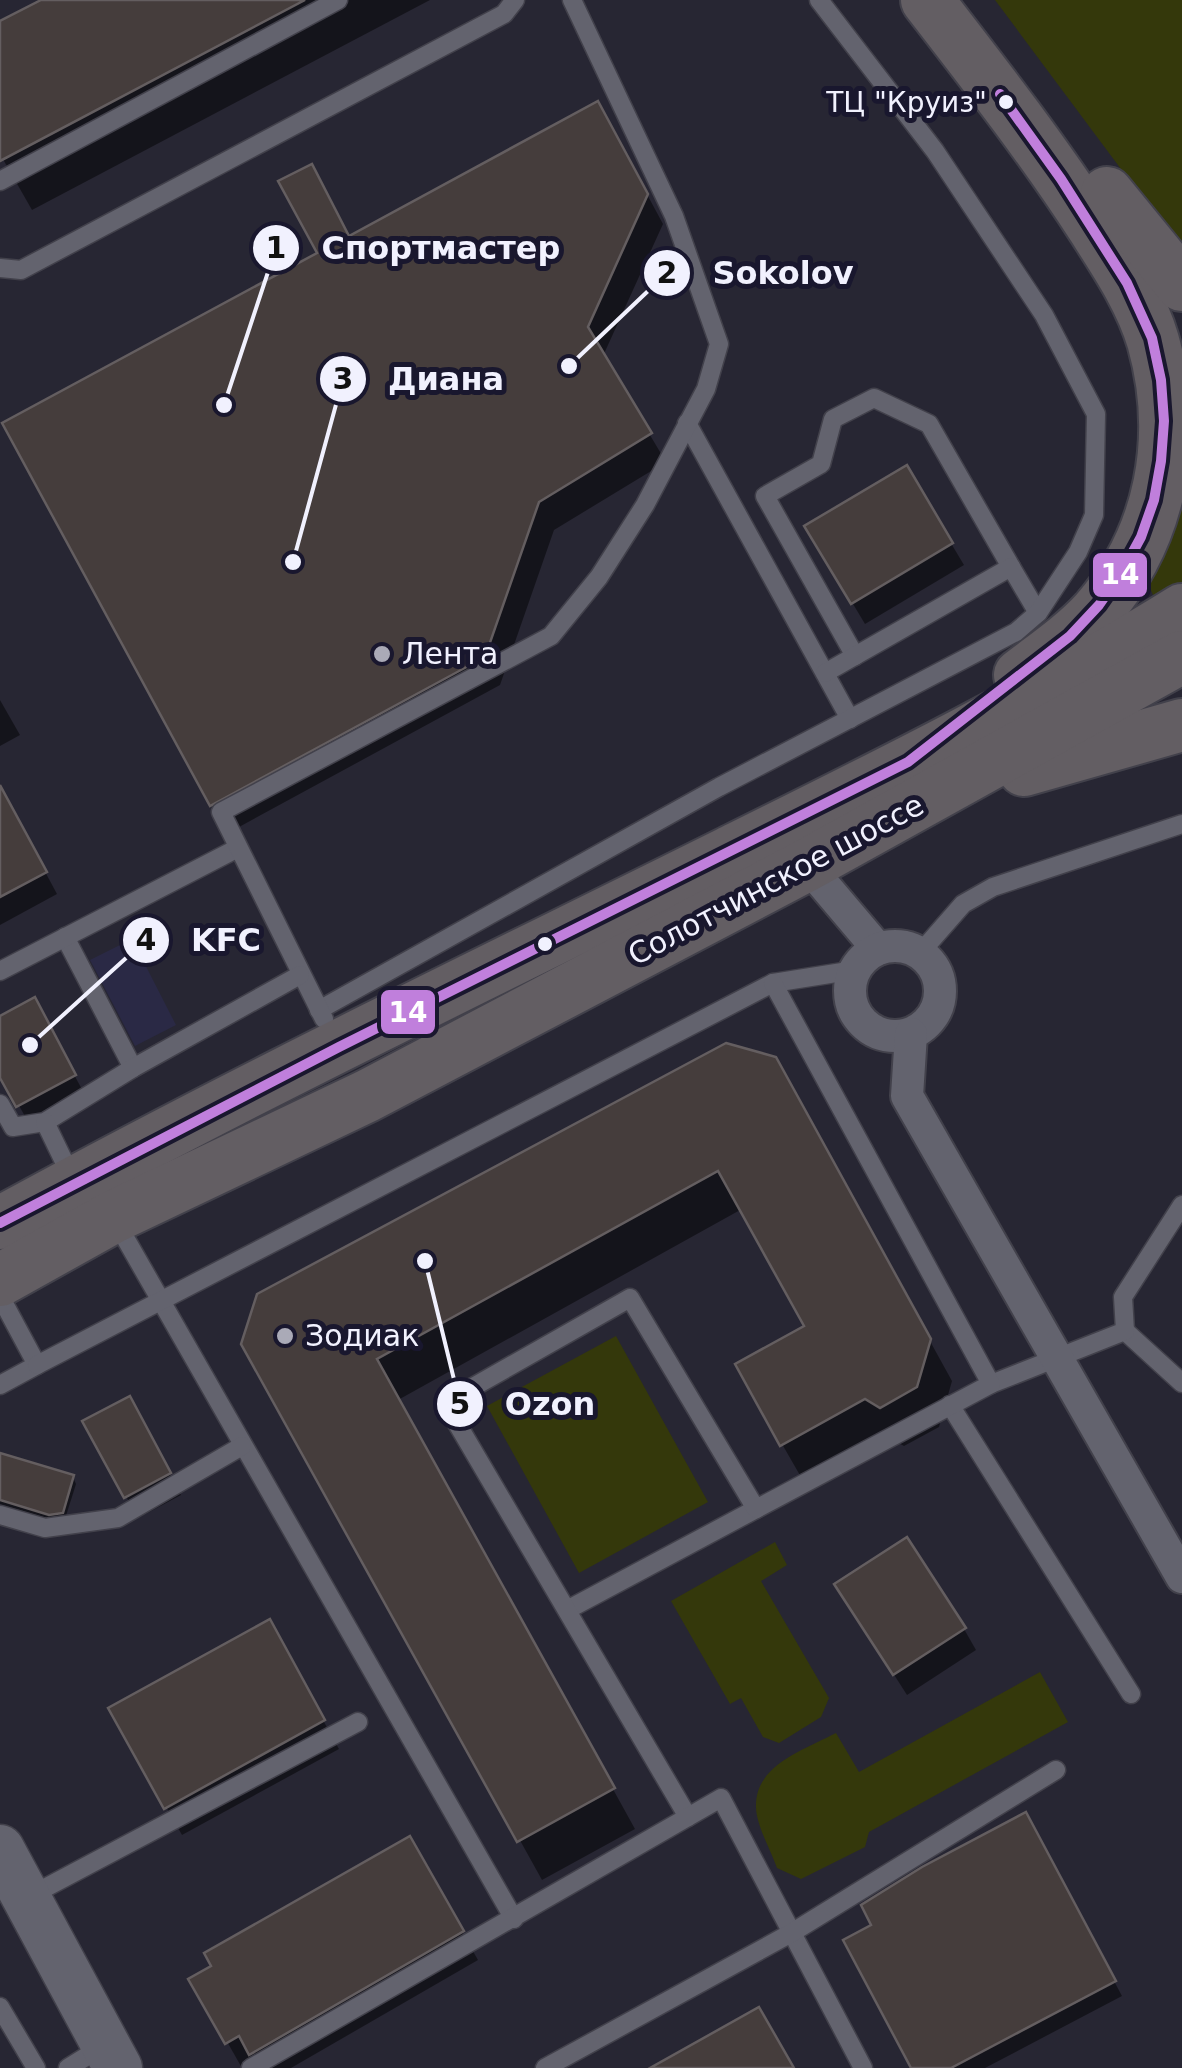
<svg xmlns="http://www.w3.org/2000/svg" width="1182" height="2068" font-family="'DejaVu Sans',sans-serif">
	<rect width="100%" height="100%" fill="#272633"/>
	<!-- built -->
	<polygon fill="#2a2945" points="132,939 176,1025 135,1046 90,960"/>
	<!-- green -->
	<g fill="#34380b">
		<polygon points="995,0 1182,0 1182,251"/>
		<polygon points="1182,480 1182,585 1153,595 1146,579"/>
		<polygon points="616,1336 708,1502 579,1573 487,1406"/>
		<polygon points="775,1542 787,1565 761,1581 829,1698 821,1717 779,1743 763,1737 741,1698 730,1704 671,1601"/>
		<path d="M 1040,1672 L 1068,1722 L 869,1832 L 865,1847 L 801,1879 L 777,1868 C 771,1850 757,1827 756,1808 C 754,1765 804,1750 836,1733 L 859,1772 Z"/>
	</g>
	<!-- shadow -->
	<g fill="#0007">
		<polygon points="46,0 430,0 32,210 0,154 0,24"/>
		<polygon points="614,133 663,224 603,356 666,462 554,530 500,685 228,833 6,424 350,238"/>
		<polygon points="906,468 964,565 865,624 807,527"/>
		<polygon points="0,700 20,735 0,746"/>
		<polygon points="0,788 57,894 0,925"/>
		<polygon points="0,1019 46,1022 86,1097 31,1127 0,1072"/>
		<polygon points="797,1100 952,1381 939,1427 904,1446 888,1437 805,1484 782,1444 808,1327 742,1209 398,1400 635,1829 542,1880 244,1344"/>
		<polygon points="141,1420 181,1495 138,1518 85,1422"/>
		<polygon points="0,1455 73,1477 76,1484 65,1519 54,1520 0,1504"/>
		<polygon points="850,1606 964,1629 976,1650 907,1695"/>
		<polygon points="269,1623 339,1749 182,1835 111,1709"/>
		<polygon points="1033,1830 1122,1996 985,2068 913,2068"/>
		<polygon points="409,1839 478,1960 291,2068 242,2068 192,1980"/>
	</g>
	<!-- building -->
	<g fill="#453d3c" stroke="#645e60" stroke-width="2.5">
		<polygon points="41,0 305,0 0,161 0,21"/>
		<polygon points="598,101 648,194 588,327 652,433 539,502 485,657 210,806 2,423 317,253 278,181 312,164 349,236"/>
		<polygon points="907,465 953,543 851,604 804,526"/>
		<polygon points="0,785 47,872 0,897"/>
		<polygon points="35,997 76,1075 16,1107 0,1078 0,1016"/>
		<polygon points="726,1043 776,1057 931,1339 917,1387 880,1408 865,1399 780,1446 735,1364 804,1326 718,1171 377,1359 615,1788 517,1842 241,1344 257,1294"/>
		<polygon points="130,1396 171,1473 124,1498 82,1421"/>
		<polygon points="0,1453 74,1475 63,1513 49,1515 0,1500"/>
		<polygon points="907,1537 966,1628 893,1675 834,1584"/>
		<polygon points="270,1619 325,1720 164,1809 108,1708"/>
		<polygon points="1026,1812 1116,1981 951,2068 911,2068 843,1940 871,1925 861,1905 922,1867"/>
		<polygon points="410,1836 464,1931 249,2055 239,2036 225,2044 188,1979 211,1966 204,1953"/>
		<polygon points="759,2007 794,2068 650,2068"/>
	</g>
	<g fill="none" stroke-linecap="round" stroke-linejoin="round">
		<defs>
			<g id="lane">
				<polyline points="0,181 338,0"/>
				<polyline points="0,268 21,270 504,14 515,0"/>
				<polyline points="687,423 850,719"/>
				<polyline points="855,656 765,496 821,464 833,419 874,398 929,424 1011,567"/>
				<polyline points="825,673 1011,567 1038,613"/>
				<polyline points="65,937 133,1068"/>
				<polyline points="921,952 963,904 993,887 1182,824"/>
				<polyline points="0,971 238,848"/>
				<polyline points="319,1010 719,787 1016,632 1038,613 1078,552 1094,515 1096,414 1044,315 935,151 819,0"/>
				<polyline points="324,1019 221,812 551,636 599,577 645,505 706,389 719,344 674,216 572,0"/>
				<polyline points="0,1104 13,1127 45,1122 133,1068 300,975"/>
				<polyline points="45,1122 73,1180"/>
				<polyline points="116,1222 514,1919"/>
				<polyline points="0,1296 37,1365 0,1385"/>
				<polyline points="1125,1331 1182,1383"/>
				<polyline points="37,1365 773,983 855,970"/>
				<polyline points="991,1384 1125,1331 1123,1297 1182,1205"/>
				<polyline points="950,1405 1131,1694"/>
				<polyline points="0,1515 45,1528 118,1518 242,1446"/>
				<polyline points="567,1610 756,1509"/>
				<polyline points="688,1817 445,1403 630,1298 756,1509 991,1384 773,983"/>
				<polyline points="28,1897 358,1722"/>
				<polyline points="0,2007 36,2068"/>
				<polyline points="68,2068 105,2045"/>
				<polyline points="251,2068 721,1798 863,2068"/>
				<polyline points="545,2068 793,1932 1056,1770"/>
			</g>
			<g id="street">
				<polyline points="807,865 878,949"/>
				<circle cx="895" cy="991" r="45"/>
				<polyline points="911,1034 907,1096 1182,1577"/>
			</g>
			<polyline id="secondary" points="0,1849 118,2068"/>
			<g id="primary">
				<path d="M 927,0 C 985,75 1042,148 1093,227 C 1116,263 1141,300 1153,341 C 1180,437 1162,536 1096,612 C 1074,636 1046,655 1020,675"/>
				<polyline points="1107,193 1182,285"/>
				<polyline points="1024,770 1182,725"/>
				<path d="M 0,1223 C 238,1092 485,974 728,853 C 881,777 1037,700 1182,610"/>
				<polyline points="0,1280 113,1217 367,1096 807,865 1182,657"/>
			</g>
		</defs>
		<!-- lane casing -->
		<use href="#lane" stroke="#42414b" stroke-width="21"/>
		<!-- street casing -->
		<use href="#street" stroke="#42414b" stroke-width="36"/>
		<!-- secondary casing -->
		<use href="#secondary" stroke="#42414b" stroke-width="51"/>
		<!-- primary casing -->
		<use href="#primary" stroke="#42414b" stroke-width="56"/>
		<!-- lane -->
		<use href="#lane" stroke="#63636e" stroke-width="18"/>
		<!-- street -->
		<use href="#street" stroke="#63636e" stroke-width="32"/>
		<!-- secondary -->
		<use href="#secondary" stroke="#63636e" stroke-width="48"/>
		<!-- primary -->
		<use href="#primary" stroke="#635e63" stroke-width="52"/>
		<defs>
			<polyline id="bus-1" points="0,1223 339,1047 908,762 1070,636 1099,605 1122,572 1141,537 1154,500 1161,461 1164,421 1161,380 1152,338 1127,283 1061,179 1000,94"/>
		</defs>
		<!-- bus-1 casing -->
		<use href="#bus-1" stroke="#19172e" stroke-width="18"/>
		<!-- bus-1 -->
		<use href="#bus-1" stroke="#c07fdc" stroke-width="10"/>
	</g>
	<!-- markers -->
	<g fill="#f1f1fe" stroke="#19172e" stroke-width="4">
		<circle cx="1006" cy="102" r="9"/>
		<circle cx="545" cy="944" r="9"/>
	</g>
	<g fill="#aaaab7" stroke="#19172e" stroke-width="4">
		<circle cx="382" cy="654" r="10"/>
		<circle cx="285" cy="1336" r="10"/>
	</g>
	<g text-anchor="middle" stroke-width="10" stroke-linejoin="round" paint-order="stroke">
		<!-- bus labels -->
		<g font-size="28" fill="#f1f1fe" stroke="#19172e" text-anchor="end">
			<text x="987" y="112">ТЦ "Круиз"</text>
		</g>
		<!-- poi labels -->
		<g font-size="30" fill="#f1f1fe" stroke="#19172e" text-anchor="start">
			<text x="402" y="664">Лента</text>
			<text x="305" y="1346">Зодиак</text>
		</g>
		<!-- street labels -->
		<g font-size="30" fill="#f1f1fe" stroke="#19172e">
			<text transform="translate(776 880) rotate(-28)" y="10">Солотчинское шоссе</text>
		</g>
	</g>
	<!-- callouts -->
	<path fill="none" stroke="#f1f1fe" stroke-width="4" d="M224 405L276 248M569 366L667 273M293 562L343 379M30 1045L146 940M425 1261L460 1404"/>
	<g fill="#f1f1fe" stroke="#19172e" stroke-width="4">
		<circle cx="224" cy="405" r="10"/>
		<circle cx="569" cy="366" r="10"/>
		<circle cx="293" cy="562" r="10"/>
		<circle cx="30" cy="1045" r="10"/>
		<circle cx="425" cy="1261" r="10"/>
		<circle cx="276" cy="248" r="25"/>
		<circle cx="667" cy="273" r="25"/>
		<circle cx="343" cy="379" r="25"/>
		<circle cx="146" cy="940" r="25"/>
		<circle cx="460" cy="1404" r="25"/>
	</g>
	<g font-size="30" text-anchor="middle" font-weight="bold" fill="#111">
		<text x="276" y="258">1</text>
		<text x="667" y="283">2</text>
		<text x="343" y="389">3</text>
		<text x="146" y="950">4</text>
		<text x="460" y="1414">5</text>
	</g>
	<g font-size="32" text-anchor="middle" font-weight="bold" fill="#f1f1fe" stroke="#19172e" stroke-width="10" stroke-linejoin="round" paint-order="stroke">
		<text x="441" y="259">Спортмастер</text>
		<text x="783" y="284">Sokolov</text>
		<text x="446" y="390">Диана</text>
		<text x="226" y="951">KFC</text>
		<text x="550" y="1415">Ozon</text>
	</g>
	<g stroke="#19172e" stroke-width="4">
		<rect x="1091" y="551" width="58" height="48" rx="10" fill="#c07fdc"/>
		<rect x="379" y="988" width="58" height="48" rx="10" fill="#c07fdc"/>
	</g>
	<g font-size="28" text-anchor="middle" font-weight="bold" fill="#fff">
		<text x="1120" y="584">14</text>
		<text x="408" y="1022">14</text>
	</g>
</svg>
